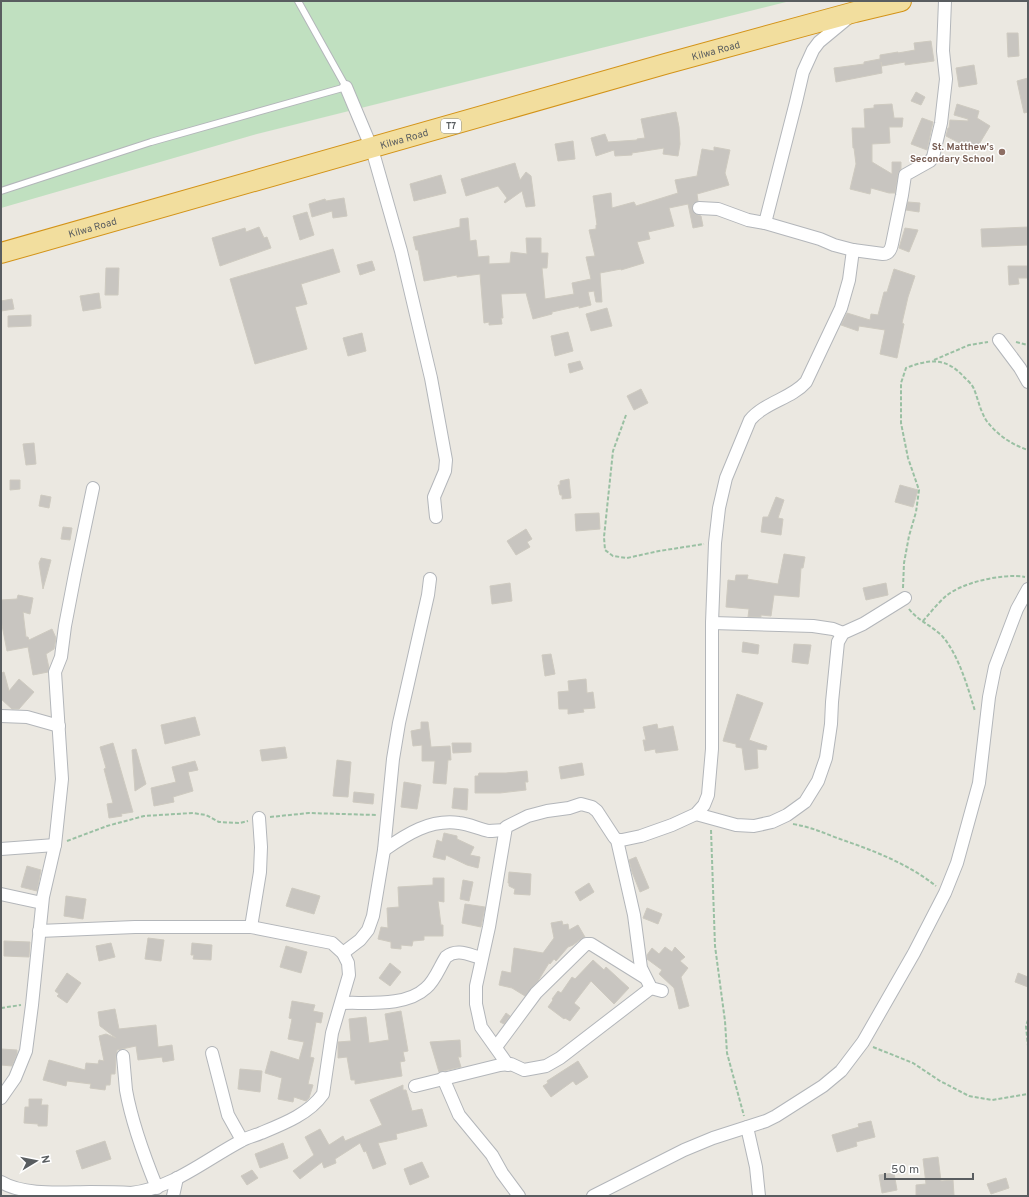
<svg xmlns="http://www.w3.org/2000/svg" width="1029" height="1197" font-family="Overpass,sans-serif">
	<rect width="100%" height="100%" fill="#ebe8e1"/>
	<!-- green -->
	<polygon fill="#c0e0c0" points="1,1 790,1 257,134 1,208"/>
	<!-- building -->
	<g fill="#c8c5c0" stroke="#cecac0">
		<polygon points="1007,33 1018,33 1019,56 1008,57"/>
		<polygon points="931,41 934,61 905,65 905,62 882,66 881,62 882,73 836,82 834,68 864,64 864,62 880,59 880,55 898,52 898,53 915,50 914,43"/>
		<polygon points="974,65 977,84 959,87 956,68"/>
		<polygon points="1028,78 1028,112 1024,113 1017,81"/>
		<polygon points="916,92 925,97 921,105 911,101"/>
		<polygon points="892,104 894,118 903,118 902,127 889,127 890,143 872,144 872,162 892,174 892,162 901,162 901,169 898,174 895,193 889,193 871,188 870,194 850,189 856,164 854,148 853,148 852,128 865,128 864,109 874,108 874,105"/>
		<polygon points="957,104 979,111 977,118 990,126 975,151 946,136 948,128 949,128 950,120 968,121 968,119 954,115"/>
		<polygon points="676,112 679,127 680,144 678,156 663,154 664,148 632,153 632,155 615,156 614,150 596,156 591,138 605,134 608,142 637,140 637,139 645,138 641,119"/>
		<polygon points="922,118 933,122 927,150 911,144"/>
		<polygon points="573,141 575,159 558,161 555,144"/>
		<polygon points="714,147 730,150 725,173 729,185 697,194 698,201 693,204 692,208 695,214 701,216 703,226 693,228 688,204 669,208 674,226 648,232 650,239 637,242 644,263 621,270 621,269 600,273 602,302 596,302 594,291 588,292 591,305 579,308 579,306 552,312 552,314 533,319 526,293 501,294 503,318 501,318 502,324 489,325 489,322 484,323 480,274 457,277 457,275 424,281 418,250 416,250 413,237 460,227 460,219 468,218 470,241 476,240 478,257 489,256 489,264 510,263 511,252 527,254 526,238 541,238 541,253 548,253 547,268 542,268 545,299 574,294 572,283 591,279 586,257 595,256 589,230 596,229 596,225 597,225 593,196 611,193 612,208 634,202 636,206 678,193 675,180 697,176 702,149 714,151"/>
		<polygon points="515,163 520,180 526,172 531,176 535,206 526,207 522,191 505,203 504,202 507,198 498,186 466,196 461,179"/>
		<polygon points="441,175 446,193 414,201 410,184"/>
		<polygon points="344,198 347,216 333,218 332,211 312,217 309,204 325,199 326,201"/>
		<polygon points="908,202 920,203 919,212 906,210"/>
		<polygon points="307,212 314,235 300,240 293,216"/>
		<polygon points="259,227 264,238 267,237 271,248 220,266 212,238 245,228 246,232"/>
		<polygon points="1028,227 1028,245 982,247 981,229"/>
		<polygon points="905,228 918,230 909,252 899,248"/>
		<polygon points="333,249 340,272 301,284 307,304 295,307 307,349 255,364 230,279"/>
		<polygon points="372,261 375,270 360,275 357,265"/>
		<polygon points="1008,266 1028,266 1028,278 1018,278 1019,284 1009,285"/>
		<polygon points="106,268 119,268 118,295 105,295"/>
		<polygon points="894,269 915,276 908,297 902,323 904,324 897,358 880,354 885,330 859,326 858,331 841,325 847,313 870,320 871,314 878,315 884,292 887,292"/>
		<polygon points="99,293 101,308 83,311 80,296"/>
		<polygon points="12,299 14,309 1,311 1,301"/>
		<polygon points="607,308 612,326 591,331 586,314"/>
		<polygon points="31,315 31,326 8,327 8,316"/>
		<polygon points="568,332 573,351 555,356 551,336"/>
		<polygon points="362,333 366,351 348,356 343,338"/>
		<polygon points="580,361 583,369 570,373 568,364"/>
		<polygon points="641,389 648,403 634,410 627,396"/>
		<polygon points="34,443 36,464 26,465 23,444"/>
		<polygon points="569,479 571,498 562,499 562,495 560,495 558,485 560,485 560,481"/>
		<polygon points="10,480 20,480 20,489 10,490"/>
		<polygon points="900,485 918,490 913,507 895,502"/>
		<polygon points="41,495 51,497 49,508 39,506"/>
		<polygon points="776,497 784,500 778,518 783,519 781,535 761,532 763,517 768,517"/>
		<polygon points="599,513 600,529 576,531 575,514"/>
		<polygon points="63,527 72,528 70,540 61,539"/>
		<polygon points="526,529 532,539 527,542 530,547 516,555 507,541"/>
		<polygon points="784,554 805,557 803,568 801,568 799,597 774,595 771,616 761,615 761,617 748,617 749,609 726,607 728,580 735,581 736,575 748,575 747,579 778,584"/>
		<polygon points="41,558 51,560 43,589 39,563"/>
		<polygon points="510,583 512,601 492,604 490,586"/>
		<polygon points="886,583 888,595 866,600 863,588"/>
		<polygon points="18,595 33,598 30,614 23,612 26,637 28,637 29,640 52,629 56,638 54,649 46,654 49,668 48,672 33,675 28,647 7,651 1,620 1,600 17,599"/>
		<polygon points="743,642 759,645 758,654 742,652"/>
		<polygon points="794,644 811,645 808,664 792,662"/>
		<polygon points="551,654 555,674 545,676 542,655"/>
		<polygon points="4,672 9,691 19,679 34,692 19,709 12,709 1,699 1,673"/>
		<polygon points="586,679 587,693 593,692 595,708 583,709 584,712 568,714 568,709 559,709 558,692 569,691 568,681"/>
		<polygon points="737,694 763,703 749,740 767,746 766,750 757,749 758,768 745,770 742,748 736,747 736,744 723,741"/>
		<polygon points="195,717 200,735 165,744 161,725"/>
		<polygon points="421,722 428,722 431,747 450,746 451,760 448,760 446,784 433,783 435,761 422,761 422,745 413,746 411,731 421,729"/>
		<polygon points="657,724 658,729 673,726 678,750 656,753 655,749 645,751 643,740 646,740 643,727"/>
		<polygon points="113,743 133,812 121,814 122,816 109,818 107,804 113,803 104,769 106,768 100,747"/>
		<polygon points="452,743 471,743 471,752 453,753"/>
		<polygon points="285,747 287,758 262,761 260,750"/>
		<polygon points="136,749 146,784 135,791 132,750"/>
		<polygon points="337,760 351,762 348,797 333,796"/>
		<polygon points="195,761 198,770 188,772 193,791 173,797 174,802 154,806 151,788 176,782 172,767"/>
		<polygon points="582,763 584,775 561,779 559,767"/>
		<polygon points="527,771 528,782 525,782 526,790 500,793 475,793 475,776 478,776 479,773 506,773"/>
		<polygon points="404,782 421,785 417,809 401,807"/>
		<polygon points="454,788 468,789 467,810 452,808"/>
		<polygon points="354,792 374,794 373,804 353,802"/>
		<polygon points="444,833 457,836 457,839 474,847 470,855 480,857 478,868 467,865 446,855 445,860 433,857 437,840 442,842"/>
		<polygon points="636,857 649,888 640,892 632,872 629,860"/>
		<polygon points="27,866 41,870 37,891 21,887"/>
		<polygon points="509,872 531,874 530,895 514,894 515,889 509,886 509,883 508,883"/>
		<polygon points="433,878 444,878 444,902 438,901 441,925 443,925 443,936 424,936 424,940 413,941 412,946 401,945 401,949 391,948 391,942 378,939 381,927 388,928 387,908 399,907 398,887 433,885"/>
		<polygon points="463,880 473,882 469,901 460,899"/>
		<polygon points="589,883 594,892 580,901 575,892"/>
		<polygon points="292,888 320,896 314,914 286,906"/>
		<polygon points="66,896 86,899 83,919 64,916"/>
		<polygon points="465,904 485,907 481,927 462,923"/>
		<polygon points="647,908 662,914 658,924 643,918"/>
		<polygon points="562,921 563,925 568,924 569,930 578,925 585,937 581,939 573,945 568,947 556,961 554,959 550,964 549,963 538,981 525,996 512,988 499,985 502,971 511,973 514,948 543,953 554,938 551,923"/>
		<polygon points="148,938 164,940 161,961 145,959"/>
		<polygon points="4,941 30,942 29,957 4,956"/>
		<polygon points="111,943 115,957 99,961 96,946"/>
		<polygon points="192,943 212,945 211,960 193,959 194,955 191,955"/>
		<polygon points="286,946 307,952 301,973 280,967"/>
		<polygon points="665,947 672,952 675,947 685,957 680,961 688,968 681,977 689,1006 679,1009 674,988 659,974 662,970 647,959 647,955 652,948 659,954"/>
		<polygon points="593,960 604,970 606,967 629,988 614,1004 591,981 574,1003 580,1008 570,1021 565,1018 564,1019 548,1007 553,1000 552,999 558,991 561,993 572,977 575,979"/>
		<polygon points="390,963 401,972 390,986 379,978"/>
		<polygon points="67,973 81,983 67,1003 57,996 59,994 55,991"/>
		<polygon points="1018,973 1028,977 1028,987 1015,982"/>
		<polygon points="292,1001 315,1005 313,1011 323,1013 321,1023 316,1022 310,1057 314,1058 308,1084 313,1085 309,1098 306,1101 294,1097 293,1102 278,1099 282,1078 265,1073 271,1051 299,1060 304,1042 288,1039 292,1019 289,1018"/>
		<polygon points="115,1009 119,1029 156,1025 158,1047 172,1045 174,1060 163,1062 162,1057 138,1060 136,1046 117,1050 116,1056 115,1074 111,1074 110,1085 106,1085 105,1090 90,1088 91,1084 67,1081 66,1086 43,1080 49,1060 85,1070 86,1063 98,1064 99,1060 104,1061 99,1036 106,1034 116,1038 100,1026 98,1012"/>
		<polygon points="401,1011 408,1051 403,1052 405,1061 400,1062 402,1076 355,1084 355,1080 351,1080 347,1057 338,1058 338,1042 351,1041 349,1019 366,1017 369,1043 389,1040 385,1014"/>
		<polygon points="506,1013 510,1016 504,1024 500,1022"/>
		<polygon points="460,1040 461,1057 458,1057 461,1067 439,1072 430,1042"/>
		<polygon points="1,1049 17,1050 17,1054 12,1066 1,1065"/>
		<polygon points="578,1061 588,1077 576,1085 573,1081 551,1097 543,1086 548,1083 547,1081"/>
		<polygon points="240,1069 262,1071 260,1092 238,1089"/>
		<polygon points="403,1085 403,1090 406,1090 412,1111 422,1109 427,1126 396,1134 397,1139 378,1143 386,1164 373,1169 366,1151 364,1152 360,1143 335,1159 336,1163 324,1168 322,1162 300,1179 293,1171 314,1155 305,1137 320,1129 329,1145 343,1136 345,1141 382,1125 370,1100"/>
		<polygon points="29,1099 42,1099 41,1105 48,1105 47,1126 38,1126 38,1124 24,1123 25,1107 29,1107"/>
		<polygon points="871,1121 875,1137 856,1142 857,1146 837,1152 832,1135 859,1127 858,1124"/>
		<polygon points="105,1141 111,1159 82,1169 76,1151"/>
		<polygon points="283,1143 288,1158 260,1168 255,1154"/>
		<polygon points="938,1157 941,1181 953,1180 954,1195 916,1196 916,1185 926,1184 923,1159"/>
		<polygon points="422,1162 429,1177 410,1185 404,1169"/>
		<polygon points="252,1170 258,1178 247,1185 241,1176"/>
		<polygon points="894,1173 897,1190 882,1193 879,1175"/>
		<polygon points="1006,1178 1009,1188 991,1194 987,1184"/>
	</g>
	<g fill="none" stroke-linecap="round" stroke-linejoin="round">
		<defs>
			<polyline id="service" points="1,191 151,142 346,87 298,1"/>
			<g id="minor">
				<polyline points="346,87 372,149 401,251 431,378 446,460 445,471 434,497 436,517"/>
				<path d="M 699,208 L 718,209 L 748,220 L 765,223 L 820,239 L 834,245 L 853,250 L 883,254 C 889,254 891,249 892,244 L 902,195 L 905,175 L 930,161 L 933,157 L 941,123 L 946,79 L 943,51 L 945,1"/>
				<polyline points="765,223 796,102 803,72 813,50 819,42 848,18"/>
				<polyline points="999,340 1020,368 1028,382"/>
				<polyline points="712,623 813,626 833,629 843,633"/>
				<polyline points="1,716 27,717 59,726"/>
				<polyline points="696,814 736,825 754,826 772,822 787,815 805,802 818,781 826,758 831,724 832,702 838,642 843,633 863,624 905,598"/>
				<polyline points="617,840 634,915 641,968 651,988 662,991"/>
				<polyline points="1,849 55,845"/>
				<path d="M 384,850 C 407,834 430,819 459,823 C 469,824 479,829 489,831 C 494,831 500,830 505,830"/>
				<polyline points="1,894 42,903"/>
				<polyline points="251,927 260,872 261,847 259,818"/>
				<polyline points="343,953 360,940 368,930 373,916 384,850 393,759 399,723 428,595 430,579"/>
				<path d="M 342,1003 C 367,1002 406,1007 426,988 C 435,981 440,966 446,957 C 457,948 469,955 481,958"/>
				<polyline points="496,1047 536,993 586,944 591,944 644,977"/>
				<polyline points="212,1053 228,1115 242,1140"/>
				<path d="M 123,1056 C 124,1068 125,1079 126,1090 C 132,1124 144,1156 157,1188"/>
				<path d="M 508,1065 L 481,1027 L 476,1004 L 476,986 L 489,927 L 506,827 L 528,816 L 547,811 L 569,808 L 581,804 L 592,807 L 597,811 L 614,837 L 617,840 L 622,840 L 641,836 L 672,825 L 696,814 L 704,805 L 708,795 L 712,749 L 712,623 L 715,543 L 719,508 L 726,478 L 750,420 C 765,402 791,399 806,382 L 841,308 L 849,280 L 853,250"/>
				<polyline points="443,1078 459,1115 492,1155 502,1173 519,1196"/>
				<polyline points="415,1086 500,1065 511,1064 524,1070 546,1066 560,1058 651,988"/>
				<polyline points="1,1098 15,1078 26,1051 32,1005 43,897 55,845 62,779 55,672 61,657 65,626 75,574 93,488"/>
				<polyline points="747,1127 756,1167 759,1196"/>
				<path d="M 1,1182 C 24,1196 64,1192 90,1192 C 104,1192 117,1192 131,1193 C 173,1188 205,1160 241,1141 C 247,1137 255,1136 261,1133 C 283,1124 309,1114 323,1094 L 332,1033 L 349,975 L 348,963 L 343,953 L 332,943 L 251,927 L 135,927 L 39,931"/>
				<polyline points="173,1196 177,1178"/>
				<polyline points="593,1196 684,1150 713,1138 766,1121 776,1116 823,1086 841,1071 863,1042 914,953 945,893 957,863 979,783 989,697 995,667 1017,609 1028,589"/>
			</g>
			<g id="trunk">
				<path id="s1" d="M 1,253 L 665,64 L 855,12 L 901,1"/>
			</g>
		</defs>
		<!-- service casing -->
		<use href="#service" stroke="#b3b6ba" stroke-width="8"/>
		<!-- minor casing -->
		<use href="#minor" stroke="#b3b6ba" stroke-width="14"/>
		<!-- trunk casing -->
		<use href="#trunk" stroke="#d39318" stroke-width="22"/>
		<!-- path -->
		<g stroke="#9ac0a3" stroke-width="2" stroke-dasharray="4 2" stroke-linecap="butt">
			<polyline points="1016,342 1028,345"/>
			<polyline points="934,360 969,345 988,342"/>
			<polyline points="626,415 613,451 604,537 605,550 613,556 627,558 659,551 704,544"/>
			<path d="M 903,588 L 904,563 L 909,536 L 916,512 L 919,490 L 908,458 L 901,423 L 901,383 L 906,368 C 929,359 946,357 964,377 C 967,380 972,384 974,389 C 978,399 980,410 986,420 C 996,434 1012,445 1028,450"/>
			<path d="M 909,609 C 918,621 933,626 943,637 C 959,656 968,688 975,711"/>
			<path d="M 923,621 C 930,613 938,603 946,596 C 963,582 1004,573 1025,577"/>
			<polyline points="270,817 309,813 376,815"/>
			<path d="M 793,824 C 810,827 822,832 837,838 C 872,850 907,863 936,886"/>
			<polyline points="711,830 715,946 725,1021 727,1053 744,1116"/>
			<polyline points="67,841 107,826 144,816 193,813 206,815 219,822 240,823 248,821"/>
			<polyline points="1,1008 21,1005"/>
			<polyline points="1028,1020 1026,1026 1028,1046"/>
			<polyline points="873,1047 913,1063 940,1081 969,1096 992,1100 1028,1094"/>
		</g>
		<!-- service -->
		<use href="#service" stroke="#fff" stroke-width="6"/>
		<!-- minor -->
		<use href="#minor" stroke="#fff" stroke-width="12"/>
		<!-- trunk -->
		<use href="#trunk" stroke="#f2de9e" stroke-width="20"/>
	</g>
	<!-- markers -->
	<circle fill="#8d6e63" stroke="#fff" stroke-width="1.5" cx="1002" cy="152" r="4"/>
	<g text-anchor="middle" stroke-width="3" stroke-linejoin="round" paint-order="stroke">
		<!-- shield labels -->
		<rect fill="#fff" stroke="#8b8e90" stroke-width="1" x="441" y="119" width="20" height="14" rx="3"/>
		<g font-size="9" font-weight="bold" fill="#595d60">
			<text x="451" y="129">T7</text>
		</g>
		<!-- street labels -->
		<g font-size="10" fill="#595d60" stroke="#fff">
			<text dy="4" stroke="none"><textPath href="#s1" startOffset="743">Kilwa Road</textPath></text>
			<text dy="4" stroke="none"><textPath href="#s1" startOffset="419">Kilwa Road</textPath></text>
			<text dy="4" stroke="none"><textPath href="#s1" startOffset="95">Kilwa Road</textPath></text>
		</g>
		<!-- education labels -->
		<g font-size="10" font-weight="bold" fill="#785e54" stroke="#fff" text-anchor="end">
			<text x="994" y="150">St. Matthew's<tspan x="994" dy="12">Secondary School</tspan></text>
		</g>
	</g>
	<!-- border -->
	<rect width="1029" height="1197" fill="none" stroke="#595d60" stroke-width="4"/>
	<!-- north arrow -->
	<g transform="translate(36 1161) rotate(80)" stroke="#ffffff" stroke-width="3" paint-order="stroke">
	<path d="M0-3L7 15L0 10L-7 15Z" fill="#595d60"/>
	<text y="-6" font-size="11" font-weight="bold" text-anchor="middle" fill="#595d60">N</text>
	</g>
	<!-- scale -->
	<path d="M885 1173v6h88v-6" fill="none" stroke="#595d60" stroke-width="2"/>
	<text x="891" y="1173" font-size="12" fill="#595d60" stroke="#ffffff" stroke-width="3" paint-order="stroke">50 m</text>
</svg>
